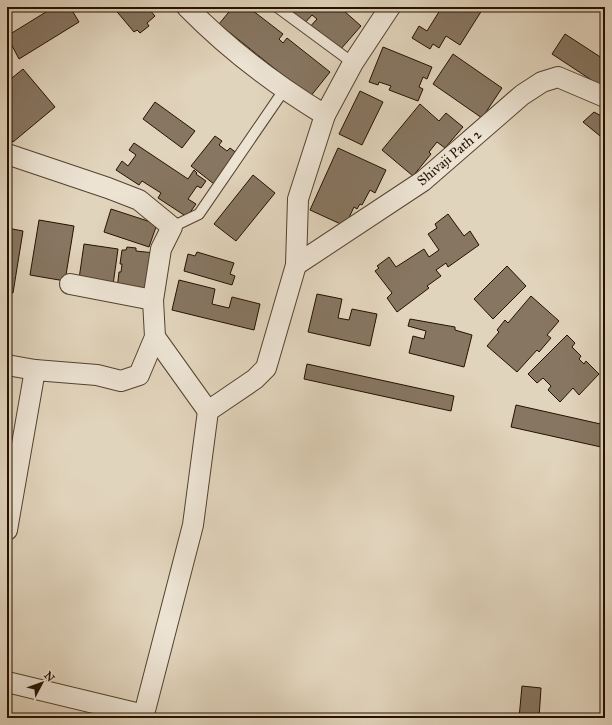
<svg xmlns="http://www.w3.org/2000/svg" width="612" height="725" font-family="'IM FELL Great Primer',serif">
	<rect width="100%" height="100%" fill="#e1d4bc"/>
	<filter id="stains"><feTurbulence type="fractalNoise" baseFrequency=".005" numOctaves="4"/><feColorMatrix values="0 0 0 0 .2 0 0 0 0 .09 0 0 0 0 .02 0 0 0 .5 -.17"/></filter>
	<radialGradient id="worn" r=".72"><stop offset=".6" stop-color="#630" stop-opacity="0"/><stop offset="1" stop-color="#630" stop-opacity=".3"/></radialGradient>
	<!-- building -->
	<g fill="#877662" stroke="#251100">
		<polygon points="54,7 70,7 79,22 19,59 7,36"/>
		<polygon points="113,7 147,7 155,16 147,23 149,26 140,33 137,30 134,32"/>
		<polygon points="233,7 248,7 283,34 279,39 283,43 287,38 330,72 310,97 219,24"/>
		<polygon points="290,7 346,7 343,10 361,26 340,50 317,30 314,35 308,29 317,19 312,15 303,25 287,11"/>
		<polygon points="442,7 484,7 460,45 446,36 439,48 433,44 430,49 412,38 419,26 427,31"/>
		<polygon points="565,34 605,60 605,82 602,87 552,54"/>
		<polygon points="383,47 432,67 427,79 423,77 419,87 423,89 418,101 389,90 391,86 379,82 378,85 369,82"/>
		<polygon points="453,54 502,88 482,118 433,84"/>
		<polygon points="23,69 55,107 13,142 7,136 7,82"/>
		<polygon points="360,91 383,102 362,145 339,134"/>
		<polygon points="155,102 195,131 182,148 143,119"/>
		<polygon points="420,104 439,121 446,113 463,127 445,148 437,142 429,152 431,154 413,176 382,150"/>
		<polygon points="594,112 605,118 605,140 583,122"/>
		<polygon points="215,136 222,141 219,145 227,151 230,148 238,154 214,184 191,166"/>
		<polygon points="134,143 188,179 194,170 197,173 196,174 206,181 201,188 197,186 188,199 196,204 187,217 158,198 161,193 142,181 139,185 116,170 122,161 128,166 136,155 129,150"/>
		<polygon points="338,148 386,170 375,193 370,190 362,205 360,204 357,209 354,207 345,226 310,210"/>
		<polygon points="253,175 275,193 236,241 214,224"/>
		<polygon points="111,209 157,224 149,247 104,232"/>
		<polygon points="448,214 464,236 470,231 479,245 448,267 446,263 436,270 441,276 427,286 429,288 397,312 387,298 392,293 375,271 379,268 377,266 389,257 396,267 424,249 429,257 439,250 428,234 437,228 435,224"/>
		<polygon points="39,220 74,226 65,281 30,275"/>
		<polygon points="7,228 23,231 13,293 7,292"/>
		<polygon points="84,244 118,249 113,285 79,279"/>
		<polygon points="127,247 136,248 136,251 155,253 149,293 117,289 119,272 121,272 122,264 120,264 122,250 126,250"/>
		<polygon points="197,252 234,263 230,274 235,276 232,285 184,271 188,254 195,256"/>
		<polygon points="507,266 526,286 493,319 474,299"/>
		<polygon points="179,280 215,289 212,304 229,308 232,297 260,304 254,330 172,310"/>
		<polygon points="317,294 342,299 338,318 349,320 352,309 377,314 370,346 308,332"/>
		<polygon points="531,296 559,321 547,335 551,338 539,352 537,350 517,372 487,346 499,332 497,330 505,320 508,323"/>
		<polygon points="410,319 455,327 455,330 472,335 464,367 409,353 413,336 424,339 426,331 408,326"/>
		<polygon points="567,335 575,343 572,347 581,356 579,359 584,364 586,361 599,374 579,395 573,388 560,402 548,390 551,386 543,378 537,383 528,374"/>
		<polygon points="307,364 454,396 451,411 304,379"/>
		<polygon points="516,405 605,425 601,447 511,427"/>
		<polygon points="522,686 541,688 539,718 519,718"/>
	</g>
	<g fill="none" stroke-linecap="round" stroke-linejoin="round">
		<defs>
			<g id="service">
				<polyline points="277,7 353,63"/>
				<polyline points="172,227 199,214 284,90"/>
			</g>
			<g id="minor">
				<path d="M 187,7 C 228,49 274,84 325,115"/>
				<polyline points="7,154 108,188 139,200 172,227 161,249 153,300 155,337 139,375 121,381 97,375 35,370 7,530"/>
				<polyline points="296,265 423,181 522,95 542,82 558,77 605,97"/>
				<polyline points="70,284 153,300"/>
				<polyline points="155,337 208,411"/>
				<polyline points="7,365 35,370"/>
				<polyline points="7,682 144,715"/>
				<polyline points="143,718 193,525 208,411 255,379 266,368 296,265 298,199 325,115 353,63 390,7"/>
			</g>
		</defs>
		<!-- service casing -->
		<use href="#service" stroke="#54422f" stroke-width="12"/>
		<!-- minor casing -->
		<use href="#minor" stroke="#54422f" stroke-width="22"/>
		<!-- service -->
		<use href="#service" stroke="#ece3d3" stroke-width="10"/>
		<!-- minor -->
		<use href="#minor" stroke="#ece3d3" stroke-width="20"/>
	</g>
	<g text-anchor="middle" stroke-width="3.5" stroke-linejoin="round" paint-order="stroke">
		<!-- street labels -->
		<g font-size="14" fill="#251100" stroke="#ece3d3">
			<text transform="translate(449 157) rotate(-40)" y="5">Shivaji Path 2</text>
		</g>
	</g>
	<!-- margin -->
	<rect width="612" height="725" fill="none" stroke="#e1d4bc" stroke-width="24"/>
	<rect x="8" y="8" width="596" height="709" fill="none" stroke="#251100" stroke-width="2"/>
	<rect x="12" y="12" width="588" height="701" fill="none" stroke="#251100"/>
	<!-- north arrow -->
	<g transform="translate(42 683) rotate(49)" stroke="#ece3d3" stroke-width="3" paint-order="stroke">
	<path d="M0-3L7 15L0 10L-7 15Z" fill="#251100"/>
	<text y="-6" font-size="11" font-weight="bold" text-anchor="middle" fill="#251100">N</text>
	</g>
	<rect width="100%" height="100%" filter="url(#stains)"/>
	<rect width="100%" height="100%" fill="url(#worn)"/>
</svg>
